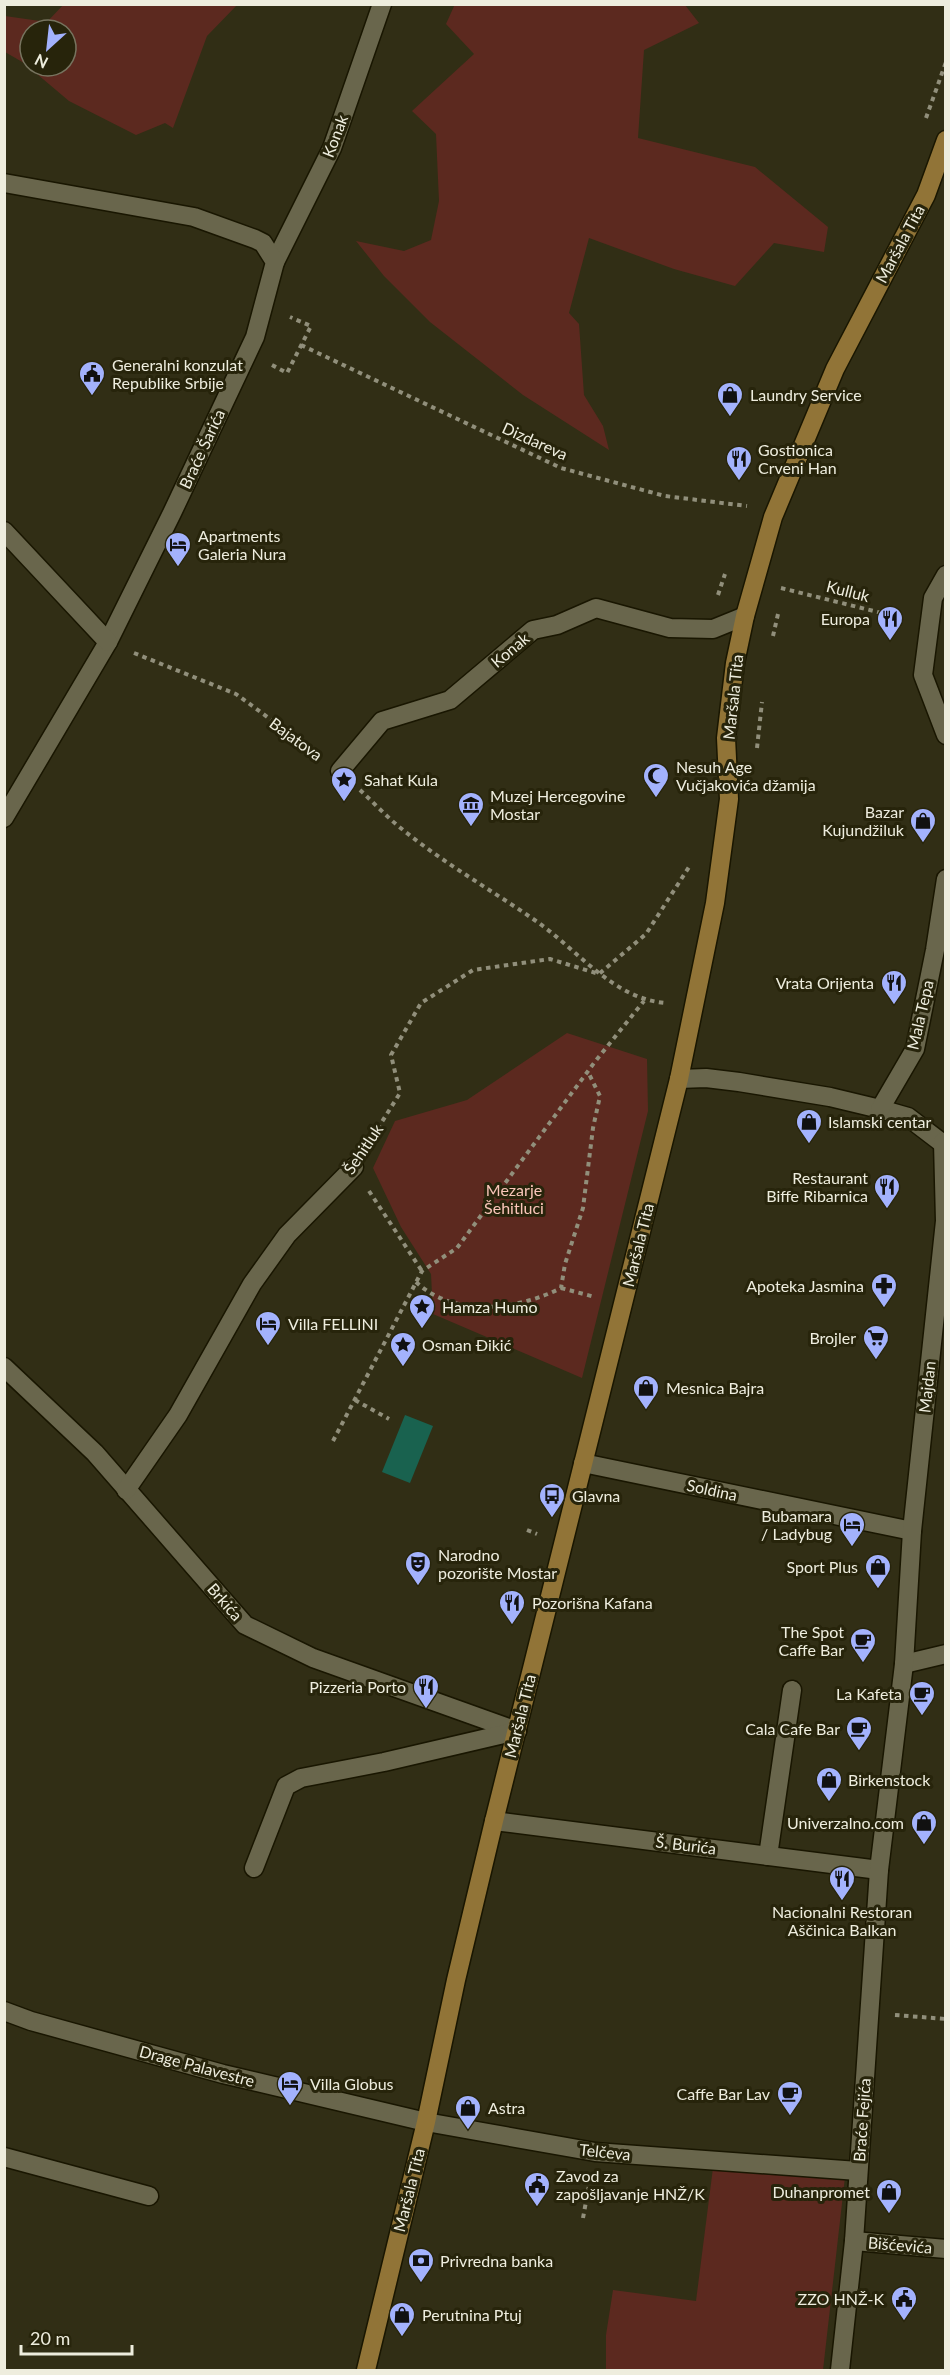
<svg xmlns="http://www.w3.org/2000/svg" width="950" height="2375" font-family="Lato,sans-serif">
	<rect width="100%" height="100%" fill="#312e15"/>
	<!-- green -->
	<g fill="#5c291f" fill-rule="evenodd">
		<path d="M 64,4 L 237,4 L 237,5 L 207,36 L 173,128 L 165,123 L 136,135 L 69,101 L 24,63 L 5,52 L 5,16 L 47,22 ZM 30,30 L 66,30 L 66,66 L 30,66 Z"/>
		<polygon points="455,4 685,5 699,23 644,50 638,138 755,167 828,227 824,252 774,243 735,286 674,269 589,238 569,313 579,324 584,395 603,426 609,450 523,395 430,322 384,276 356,241 404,251 431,240 439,201 436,134 412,111 474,54 446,24"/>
		<polygon points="567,1033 647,1059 648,1111 582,1378 433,1314 431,1274 401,1227 373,1168 395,1121 467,1100"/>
		<polygon points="714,2160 845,2177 823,2370 606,2370 606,2335 613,2290 696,2301"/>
	</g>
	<!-- water -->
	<polygon fill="#19624f" points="405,1415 433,1426 410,1483 382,1472"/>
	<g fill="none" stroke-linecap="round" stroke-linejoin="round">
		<defs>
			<g id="lane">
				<polyline points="275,262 332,148 382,4"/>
				<polyline points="583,1463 912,1531"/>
				<polyline points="768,1856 792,1690"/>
				<polyline points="4,2157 149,2196"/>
			</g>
			<g id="street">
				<polyline points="4,183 194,217 255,239 263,243 275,262 255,337 172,513 108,642 4,818"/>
				<polyline points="4,531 108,642"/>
				<polyline points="946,575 933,598 923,675 946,735"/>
				<polyline points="340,771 382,721 450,700 533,630 557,625 596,608 670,628 713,629 745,616"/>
				<polyline points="679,1079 706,1078 739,1082 830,1097 880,1109 908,1117 946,1146"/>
				<polyline points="880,1109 915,1049 935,950 946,879"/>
				<polyline points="4,1367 95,1453 245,1625 313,1658 517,1731"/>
				<polyline points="126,1490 178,1415 252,1284 287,1235 354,1167"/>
				<polyline points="904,1664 946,1654"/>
				<polyline points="494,1821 879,1870"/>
				<polyline points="254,1868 286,1786 301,1778 384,1762 517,1731"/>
				<polyline points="4,2011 31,2021 223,2074 426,2122 595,2152 858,2171"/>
				<polyline points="854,2241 946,2249"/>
				<polyline points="840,2370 854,2241 879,1870 904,1664 912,1531 945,1221 943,1142"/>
			</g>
			<polyline id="secondary" points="366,2370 426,2122 456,1980 494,1821 679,1079 715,903 729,799 726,738 735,663 745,616 773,517 835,369 926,195 946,140"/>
		</defs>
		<!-- lane casing -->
		<use href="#lane" stroke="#191601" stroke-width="21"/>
		<!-- street casing -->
		<use href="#street" stroke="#191601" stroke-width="21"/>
		<!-- secondary casing -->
		<use href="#secondary" stroke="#191601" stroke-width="21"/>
		<!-- path -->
		<g stroke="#918f7b" stroke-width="4" stroke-dasharray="4.5 4.5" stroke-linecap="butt">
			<polyline points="926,118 946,62"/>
			<polyline points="301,345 561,468 665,496 747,506"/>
			<polyline points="272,365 287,373 311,326 290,317"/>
			<polyline points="781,588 902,618"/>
			<polyline points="718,595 725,574"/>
			<polyline points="773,636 778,614"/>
			<polyline points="134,653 236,694 318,754"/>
			<polyline points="757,748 762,702"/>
			<path d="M 360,790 C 372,801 384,814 397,825 C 440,861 490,889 536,921 C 578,950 613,999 666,1003"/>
			<polyline points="368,1144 400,1093 391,1055 421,1003 473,970 550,959 599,974 646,934 689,867"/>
			<polyline points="369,1191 422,1271"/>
			<path d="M 416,1282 C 454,1318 518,1310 561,1288 L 565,1264 L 583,1208 L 593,1128 L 600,1096 L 588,1072"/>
			<polyline points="561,1288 595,1297"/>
			<polyline points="355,1400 389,1419"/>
			<polyline points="333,1441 422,1271 457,1248 594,1063 644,1001"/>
			<polyline points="527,1530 537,1534"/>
			<polyline points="895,2015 946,2019"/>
			<polyline points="583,2218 590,2180"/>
		</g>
		<!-- lane -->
		<use href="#lane" stroke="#69664c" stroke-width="18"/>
		<!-- street -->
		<use href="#street" stroke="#69664c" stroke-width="18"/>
		<!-- secondary -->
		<use href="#secondary" stroke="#917437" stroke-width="18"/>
	</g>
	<!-- icons -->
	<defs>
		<symbol id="civic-pin" viewBox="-11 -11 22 30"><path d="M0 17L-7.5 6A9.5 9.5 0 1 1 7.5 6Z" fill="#a3b2fd" stroke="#27240b"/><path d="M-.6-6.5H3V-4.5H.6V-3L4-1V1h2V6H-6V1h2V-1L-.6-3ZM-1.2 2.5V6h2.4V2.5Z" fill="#111"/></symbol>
		<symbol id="shop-pin" viewBox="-11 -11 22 30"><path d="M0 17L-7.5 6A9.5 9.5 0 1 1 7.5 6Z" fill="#a3b2fd" stroke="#27240b"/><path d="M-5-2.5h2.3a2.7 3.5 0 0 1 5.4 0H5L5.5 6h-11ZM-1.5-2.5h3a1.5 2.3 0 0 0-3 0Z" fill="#111"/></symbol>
		<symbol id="restaurant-pin" viewBox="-11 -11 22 30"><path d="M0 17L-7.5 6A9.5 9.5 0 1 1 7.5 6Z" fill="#a3b2fd" stroke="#27240b"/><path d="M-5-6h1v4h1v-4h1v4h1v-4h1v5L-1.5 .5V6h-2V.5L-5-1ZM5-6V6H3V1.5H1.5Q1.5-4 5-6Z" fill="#111"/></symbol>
		<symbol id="hotel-pin" viewBox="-11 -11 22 30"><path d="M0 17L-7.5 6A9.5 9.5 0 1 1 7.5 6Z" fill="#a3b2fd" stroke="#27240b"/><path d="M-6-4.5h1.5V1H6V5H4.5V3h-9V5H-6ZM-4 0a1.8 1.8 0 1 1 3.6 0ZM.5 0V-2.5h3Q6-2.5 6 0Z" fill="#111"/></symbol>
		<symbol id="mosque-pin" viewBox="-11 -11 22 30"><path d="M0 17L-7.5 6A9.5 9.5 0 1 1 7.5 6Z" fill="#a3b2fd" stroke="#27240b"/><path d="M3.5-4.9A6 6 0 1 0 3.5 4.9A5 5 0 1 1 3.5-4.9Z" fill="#111"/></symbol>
		<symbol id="sight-pin" viewBox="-11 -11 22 30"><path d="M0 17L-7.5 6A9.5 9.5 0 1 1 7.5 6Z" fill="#a3b2fd" stroke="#27240b"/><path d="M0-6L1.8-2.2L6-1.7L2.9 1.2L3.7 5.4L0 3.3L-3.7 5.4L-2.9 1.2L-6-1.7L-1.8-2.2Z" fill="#111"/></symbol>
		<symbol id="museum-pin" viewBox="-11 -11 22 30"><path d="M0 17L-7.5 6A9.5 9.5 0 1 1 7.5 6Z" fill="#a3b2fd" stroke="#27240b"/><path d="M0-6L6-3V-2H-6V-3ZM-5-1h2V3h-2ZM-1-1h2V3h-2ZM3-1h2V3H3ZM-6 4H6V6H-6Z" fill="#111"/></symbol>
		<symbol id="pharmacy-pin" viewBox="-11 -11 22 30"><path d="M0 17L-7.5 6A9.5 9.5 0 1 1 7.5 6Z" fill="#a3b2fd" stroke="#27240b"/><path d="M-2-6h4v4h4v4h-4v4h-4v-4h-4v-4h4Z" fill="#111"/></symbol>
		<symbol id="supermarket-pin" viewBox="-11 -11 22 30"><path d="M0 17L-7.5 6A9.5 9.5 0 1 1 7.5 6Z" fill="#a3b2fd" stroke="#27240b"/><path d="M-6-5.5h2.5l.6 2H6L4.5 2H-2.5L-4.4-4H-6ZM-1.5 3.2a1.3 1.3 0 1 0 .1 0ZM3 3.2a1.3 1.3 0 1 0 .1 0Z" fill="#111"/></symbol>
		<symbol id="bus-pin" viewBox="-11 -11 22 30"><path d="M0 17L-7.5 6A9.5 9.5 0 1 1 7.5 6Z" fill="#a3b2fd" stroke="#27240b"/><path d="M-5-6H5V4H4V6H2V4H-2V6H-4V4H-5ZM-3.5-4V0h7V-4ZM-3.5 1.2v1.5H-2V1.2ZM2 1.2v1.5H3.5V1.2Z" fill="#111"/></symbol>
		<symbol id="theatre-pin" viewBox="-11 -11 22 30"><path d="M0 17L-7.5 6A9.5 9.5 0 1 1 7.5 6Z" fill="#a3b2fd" stroke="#27240b"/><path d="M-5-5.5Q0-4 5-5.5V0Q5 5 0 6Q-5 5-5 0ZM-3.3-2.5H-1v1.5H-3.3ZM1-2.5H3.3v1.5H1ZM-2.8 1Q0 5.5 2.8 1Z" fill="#111"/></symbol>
		<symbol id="cafe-pin" viewBox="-11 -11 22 30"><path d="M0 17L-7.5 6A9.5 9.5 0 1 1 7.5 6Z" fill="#a3b2fd" stroke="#27240b"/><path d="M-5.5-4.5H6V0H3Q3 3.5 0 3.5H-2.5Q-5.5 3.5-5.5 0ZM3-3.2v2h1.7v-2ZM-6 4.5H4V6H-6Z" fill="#111"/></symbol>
		<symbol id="bank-pin" viewBox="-11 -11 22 30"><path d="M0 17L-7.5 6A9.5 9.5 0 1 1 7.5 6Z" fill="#a3b2fd" stroke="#27240b"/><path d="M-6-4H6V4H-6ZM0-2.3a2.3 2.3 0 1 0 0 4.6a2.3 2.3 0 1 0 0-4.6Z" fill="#111"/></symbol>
	</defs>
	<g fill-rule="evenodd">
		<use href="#civic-pin" x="77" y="359" width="30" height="40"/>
		<use href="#shop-pin" x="715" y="380" width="30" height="40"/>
		<use href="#restaurant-pin" x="724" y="444" width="30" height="40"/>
		<use href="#hotel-pin" x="163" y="530" width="30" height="40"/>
		<use href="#restaurant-pin" x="875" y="604" width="30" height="40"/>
		<use href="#mosque-pin" x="641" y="761" width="30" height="40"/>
		<use href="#sight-pin" x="329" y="765" width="30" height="40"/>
		<use href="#museum-pin" x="456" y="790" width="30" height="40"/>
		<use href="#shop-pin" x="908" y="806" width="30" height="40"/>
		<use href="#restaurant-pin" x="879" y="968" width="30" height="40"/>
		<use href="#shop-pin" x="794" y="1107" width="30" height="40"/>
		<use href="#restaurant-pin" x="872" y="1172" width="30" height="40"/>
		<use href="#pharmacy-pin" x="869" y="1271" width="30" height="40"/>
		<use href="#sight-pin" x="407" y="1292" width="30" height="40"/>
		<use href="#hotel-pin" x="253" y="1309" width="30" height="40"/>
		<use href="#supermarket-pin" x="861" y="1323" width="30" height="40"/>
		<use href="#sight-pin" x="388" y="1330" width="30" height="40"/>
		<use href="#shop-pin" x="631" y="1373" width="30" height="40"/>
		<use href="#bus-pin" x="537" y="1481" width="30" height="40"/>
		<use href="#hotel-pin" x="837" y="1510" width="30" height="40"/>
		<use href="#theatre-pin" x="403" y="1549" width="30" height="40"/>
		<use href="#shop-pin" x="863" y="1552" width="30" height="40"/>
		<use href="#restaurant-pin" x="497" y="1588" width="30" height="40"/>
		<use href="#cafe-pin" x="848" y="1626" width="30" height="40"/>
		<use href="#restaurant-pin" x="411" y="1672" width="30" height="40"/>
		<use href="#cafe-pin" x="907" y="1679" width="30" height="40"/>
		<use href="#cafe-pin" x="844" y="1714" width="30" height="40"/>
		<use href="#shop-pin" x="814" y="1765" width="30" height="40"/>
		<use href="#shop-pin" x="909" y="1808" width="30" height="40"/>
		<use href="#restaurant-pin" x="827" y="1864" width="30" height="40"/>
		<use href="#hotel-pin" x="275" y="2069" width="30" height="40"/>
		<use href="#cafe-pin" x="775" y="2079" width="30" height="40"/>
		<use href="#shop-pin" x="453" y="2093" width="30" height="40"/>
		<use href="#civic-pin" x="522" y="2170" width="30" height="40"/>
		<use href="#shop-pin" x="874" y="2177" width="30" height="40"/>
		<use href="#bank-pin" x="406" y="2246" width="30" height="40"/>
		<use href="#civic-pin" x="889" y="2284" width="30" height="40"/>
		<use href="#shop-pin" x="387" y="2300" width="30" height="40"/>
	</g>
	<g text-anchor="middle" stroke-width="6" stroke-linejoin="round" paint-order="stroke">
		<!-- street labels -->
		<g font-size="16" fill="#eeedde" stroke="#27240b">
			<text transform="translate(335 136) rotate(-69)" y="6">Konak</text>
			<text transform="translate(900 244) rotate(-62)" y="6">Maršala Tita</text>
			<text transform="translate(535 441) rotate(24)" y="6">Dizdareva</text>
			<text transform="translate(202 449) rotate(-65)" y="6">Braće Šarića</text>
			<text transform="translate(848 591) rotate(14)" y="6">Kulluk</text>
			<text transform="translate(510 650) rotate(-40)" y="6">Konak</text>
			<text transform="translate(733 697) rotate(-84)" y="6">Maršala Tita</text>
			<text transform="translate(296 739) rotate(36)" y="6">Bajatova</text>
			<text transform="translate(920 1015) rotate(-77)" y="6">Mala Tepa</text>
			<text transform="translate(363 1149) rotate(-56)" y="6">Šehitluk</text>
			<text transform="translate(638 1245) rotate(-76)" y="6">Maršala Tita</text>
			<text transform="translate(927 1387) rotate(-84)" y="6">Majdan</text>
			<text transform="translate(712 1490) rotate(12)" y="6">Soldina</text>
			<text transform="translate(225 1602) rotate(49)" y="6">Brkića</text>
			<text transform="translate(520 1716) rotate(-76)" y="6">Maršala Tita</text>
			<text transform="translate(686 1845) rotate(7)" y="6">Š. Burića</text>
			<text transform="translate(197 2066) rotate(15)" y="6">Drage Palavestre</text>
			<text transform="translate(862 2120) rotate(-86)" y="6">Braće Fejića</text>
			<text transform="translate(605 2152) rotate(6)" y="6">Telčeva</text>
			<text transform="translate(409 2190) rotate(-76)" y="6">Maršala Tita</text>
			<text transform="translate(900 2245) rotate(5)" y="6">Bišćevića</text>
		</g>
		<!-- poi labels -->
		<g font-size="16" fill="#eeedde" stroke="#27240b" text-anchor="start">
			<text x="112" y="371">Generalni konzulat<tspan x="112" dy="18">Republike Srbije</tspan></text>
			<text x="750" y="401">Laundry Service</text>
			<text x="758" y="456">Gostionica<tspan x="758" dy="18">Crveni Han</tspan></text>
			<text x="198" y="542">Apartments<tspan x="198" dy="18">Galeria Nura</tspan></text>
			<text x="870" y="625" text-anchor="end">Europa</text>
			<text x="676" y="773">Nesuh Age<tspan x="676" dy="18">Vučjakovića džamija</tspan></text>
			<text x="364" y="786">Sahat Kula</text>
			<text x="490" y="802">Muzej Hercegovine<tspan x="490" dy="18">Mostar</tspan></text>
			<text x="904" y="818" text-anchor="end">Bazar<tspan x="904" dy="18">Kujundžiluk</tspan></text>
			<text x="874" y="989" text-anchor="end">Vrata Orijenta</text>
			<text x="828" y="1128">Islamski centar</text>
			<text x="868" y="1184" text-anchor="end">Restaurant<tspan x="868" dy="18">Biffe Ribarnica</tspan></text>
			<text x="864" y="1292" text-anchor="end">Apoteka Jasmina</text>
			<text x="442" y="1313">Hamza Humo</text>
			<text x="288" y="1330">Villa FELLINI</text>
			<text x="856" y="1344" text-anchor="end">Brojler</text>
			<text x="422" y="1351">Osman Đikić</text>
			<text x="666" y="1394">Mesnica Bajra</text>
			<text x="572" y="1502">Glavna</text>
			<text x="832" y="1522" text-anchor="end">Bubamara<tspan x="832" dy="18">/ Ladybug</tspan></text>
			<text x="438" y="1561">Narodno<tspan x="438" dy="18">pozorište Mostar</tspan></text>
			<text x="858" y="1573" text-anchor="end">Sport Plus</text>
			<text x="532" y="1609">Pozorišna Kafana</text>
			<text x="844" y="1638" text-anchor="end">The Spot<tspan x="844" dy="18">Caffe Bar</tspan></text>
			<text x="406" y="1693" text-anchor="end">Pizzeria Porto</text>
			<text x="902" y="1700" text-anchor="end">La Kafeta</text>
			<text x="840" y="1735" text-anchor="end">Cala Cafe Bar</text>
			<text x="848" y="1786">Birkenstock</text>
			<text x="904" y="1829" text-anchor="end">Univerzalno.com</text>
			<text x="842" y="1918" text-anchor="middle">Nacionalni Restoran<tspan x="842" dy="18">Aščinica Balkan</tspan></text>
			<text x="310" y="2090">Villa Globus</text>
			<text x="770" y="2100" text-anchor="end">Caffe Bar Lav</text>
			<text x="488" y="2114">Astra</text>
			<text x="556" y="2182">Zavod za<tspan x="556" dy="18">zapošljavanje HNŽ/K</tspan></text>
			<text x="870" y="2198" text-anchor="end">Duhanpromet</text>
			<text x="440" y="2267">Privredna banka</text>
			<text x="884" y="2305" text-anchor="end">ZZO HNŽ-K</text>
			<text x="422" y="2321">Perutnina Ptuj</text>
		</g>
		<!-- park labels -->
		<g font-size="16" fill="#fac5b9" stroke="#27240b">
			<text x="514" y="1196">Mezarje<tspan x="514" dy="18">Šehitluci</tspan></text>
		</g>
	</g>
	<!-- border -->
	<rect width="950" height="2375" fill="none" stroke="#eeedde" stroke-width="12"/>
	<!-- north arrow -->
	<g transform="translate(48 48) rotate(207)"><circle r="28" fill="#27240b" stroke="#77745f" stroke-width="1.5"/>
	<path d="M0-4.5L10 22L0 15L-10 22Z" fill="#a3b2fd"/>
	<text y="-9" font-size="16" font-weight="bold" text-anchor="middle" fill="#eeedde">N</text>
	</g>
	<!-- scale -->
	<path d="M21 2345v9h111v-9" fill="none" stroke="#eeedde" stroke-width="3"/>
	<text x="30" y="2345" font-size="18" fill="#eeedde" stroke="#27240b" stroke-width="4.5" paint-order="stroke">20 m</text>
</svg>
